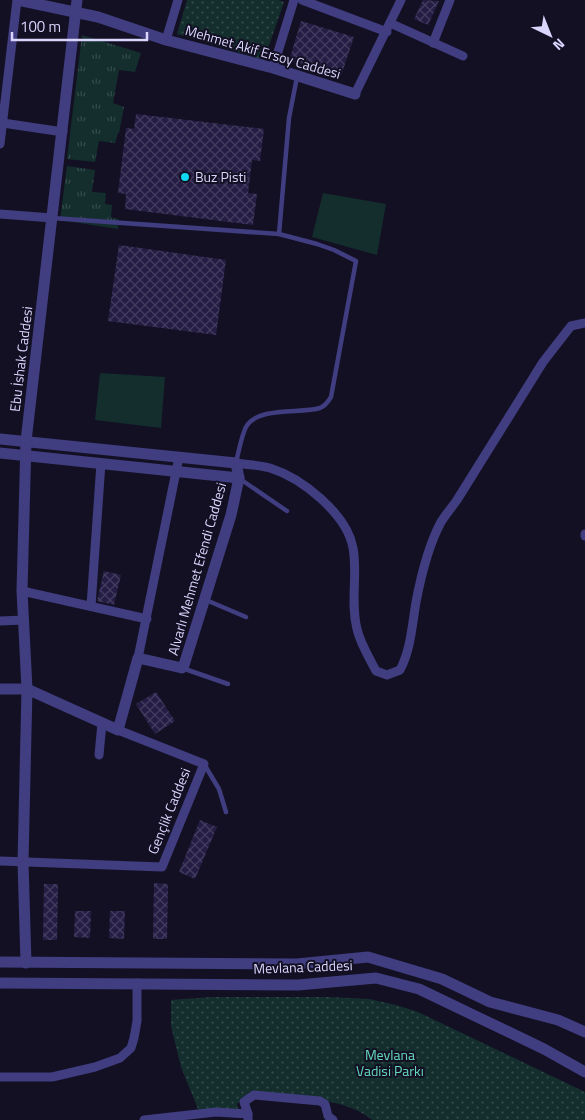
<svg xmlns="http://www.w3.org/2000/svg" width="585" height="1120" font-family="'Titillium Web',sans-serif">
	<defs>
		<pattern id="grass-tufts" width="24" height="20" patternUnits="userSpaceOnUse" patternTransform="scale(1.25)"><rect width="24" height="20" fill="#132e2d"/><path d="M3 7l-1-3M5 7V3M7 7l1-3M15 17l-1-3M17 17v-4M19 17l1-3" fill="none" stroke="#354b4c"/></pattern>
		<pattern id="park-dots" width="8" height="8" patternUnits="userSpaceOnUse" patternTransform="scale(1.25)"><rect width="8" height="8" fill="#132e2d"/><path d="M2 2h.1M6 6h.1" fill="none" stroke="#354b4c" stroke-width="1.8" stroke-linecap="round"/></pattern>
		<pattern id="building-cross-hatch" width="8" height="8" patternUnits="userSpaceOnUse" patternTransform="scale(1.25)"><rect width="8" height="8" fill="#251d44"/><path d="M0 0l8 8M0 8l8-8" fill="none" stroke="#443d60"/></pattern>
	</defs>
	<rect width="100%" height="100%" fill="#131024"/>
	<!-- grass -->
	<g fill="url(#grass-tufts)">
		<polygon points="82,35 141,53 135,72 119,70 113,103 124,107 119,133 118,133 115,143 99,141 95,162 67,159"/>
		<polygon points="67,166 95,170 92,192 106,193 105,204 112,205 111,218 119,219 118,229 60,220"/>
	</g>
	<!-- park -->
	<g fill="url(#park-dots)">
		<polygon points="187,0 278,0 284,2 264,60 177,34"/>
		<path d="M 211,997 L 329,997 L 369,999 L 396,1005 L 418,1012 L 585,1092 L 585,1120 L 372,1120 C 343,1095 285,1098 248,1094 L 237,1104 L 239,1114 L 200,1114 L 181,1067 L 171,1026 L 171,1000 Z"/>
	</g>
	<!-- pitch -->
	<g fill="#132e2d">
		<polygon points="323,193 386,204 377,255 312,237"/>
		<polygon points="100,373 165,377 161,428 95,420"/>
	</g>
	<!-- building -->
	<g fill="url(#building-cross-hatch)">
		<polygon points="423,0 439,1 428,25 414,19"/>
		<polygon points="301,21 354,37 341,76 289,61"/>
		<polygon points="136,114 264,129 260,161 252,160 248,193 257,194 253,225 125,209 126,194 118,193 126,128 134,129"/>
		<polygon points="119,245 226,260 216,335 108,321"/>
		<polygon points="104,571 121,575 114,605 97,601"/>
		<polygon points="156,692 175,721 155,734 136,704"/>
		<polygon points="200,820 217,827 195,879 179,872"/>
		<polygon points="154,883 168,884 167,939 153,939"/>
		<polygon points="44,884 58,884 57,940 43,940"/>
		<polygon points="75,911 91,911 90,938 74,937"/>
		<polygon points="110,911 125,911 124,939 109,938"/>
	</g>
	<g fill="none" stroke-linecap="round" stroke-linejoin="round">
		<!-- service -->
		<g stroke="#403d80" stroke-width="4.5">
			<path d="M 52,218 L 279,234 L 317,244 L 334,250 L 356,261 L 331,397 C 328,402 325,406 320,408 C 300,414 258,406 246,427 C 241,437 239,451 236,462"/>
			<polyline points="279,234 289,118 297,77"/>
			<polyline points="240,479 287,511"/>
			<polyline points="206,600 246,617"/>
			<polyline points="182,668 228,684"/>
			<polyline points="204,764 219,789 226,812"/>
		</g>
		<!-- minor -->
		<g stroke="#403d80" stroke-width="9">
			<polyline points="302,0 387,32"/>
			<polyline points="390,23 463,56"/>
			<polyline points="166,40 178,0"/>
			<polyline points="433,43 450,0"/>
			<polyline points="273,68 294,0"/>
			<polyline points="355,94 401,0"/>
			<polyline points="3,123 63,132"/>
			<polyline points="0,144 17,0"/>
			<polyline points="0,214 52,218"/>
			<path d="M 236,463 C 247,465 260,465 270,468 C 302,478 347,514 353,548 C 358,574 350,602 357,629 C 360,643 369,657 376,671 L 387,675 L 400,670 C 411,649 412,625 416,602 C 421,576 428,546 441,522 C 446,514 452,507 457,500 L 543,362 L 571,326 L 585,323"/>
			<polyline points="585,534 585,536"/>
			<polyline points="22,591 147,619"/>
			<polyline points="91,606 101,463"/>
			<polyline points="0,621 24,620"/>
			<polyline points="138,658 179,457"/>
			<polyline points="99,755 102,723"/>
			<polyline points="0,861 162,867 204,764 118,730"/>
			<polyline points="0,1077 52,1077 95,1067 120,1058 131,1048 134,1038 137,1021 137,983"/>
			<polyline points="144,1120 216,1112 248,1114"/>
			<polyline points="248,1120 248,1114 244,1102 254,1095 320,1101 325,1104 328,1116 333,1120"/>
		</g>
		<!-- tertiary -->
		<g stroke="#403d80" stroke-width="11">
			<polyline points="18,0 98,17 166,40 273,68 355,94"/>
			<polyline points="0,439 236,463 239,478 231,515 184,665 182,668 138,658 118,730 27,689 0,689"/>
			<polyline points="0,453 239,478"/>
			<polyline points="0,962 297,964 368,957 442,979 490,1002 558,1020 585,1032"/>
			<polyline points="26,963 23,862 27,689 22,591 26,441 77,0"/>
			<polyline points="0,983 298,985 376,978 419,989 544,1049 585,1072"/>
		</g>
	</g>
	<!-- markers -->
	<circle fill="#0dd9f1" stroke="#131024" stroke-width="2" cx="185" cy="177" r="5"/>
	<g text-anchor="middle" stroke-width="4" stroke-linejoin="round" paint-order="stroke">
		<!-- street labels -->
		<g font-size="14" fill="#dad5fd" stroke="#131024">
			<text transform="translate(263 52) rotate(16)" y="5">Mehmet Akif Ersoy Caddesi</text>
			<text transform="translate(21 359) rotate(-83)" y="5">Ebu İshak Caddesi</text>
			<text transform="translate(197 569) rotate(-74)" y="5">Alvarlı Mehmet Efendi Caddesi</text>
			<text transform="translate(169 811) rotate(-68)" y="5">Gençlik Caddesi</text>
			<text transform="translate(303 967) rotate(-2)" y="5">Mevlana Caddesi</text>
		</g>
		<!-- poi labels -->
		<g font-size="14" fill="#dad5fd" stroke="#131024" text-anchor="start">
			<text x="195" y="182">Buz Pisti</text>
		</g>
		<!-- park labels -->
		<g font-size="14" fill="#64d9bd" stroke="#131024">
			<text x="390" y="1060">Mevlana<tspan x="390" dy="16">Vadisi Parkı</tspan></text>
		</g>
	</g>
	<!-- north arrow -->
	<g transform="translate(550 35) rotate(137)" stroke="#131024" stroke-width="4" paint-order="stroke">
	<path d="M0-4L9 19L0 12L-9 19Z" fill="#dad5fd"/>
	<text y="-8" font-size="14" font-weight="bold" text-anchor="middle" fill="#dad5fd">N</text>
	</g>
	<!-- scale -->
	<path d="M12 32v8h135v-8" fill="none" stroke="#dad5fd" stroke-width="2.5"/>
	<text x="20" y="32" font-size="15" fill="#dad5fd" stroke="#131024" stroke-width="4" paint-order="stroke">100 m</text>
</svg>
